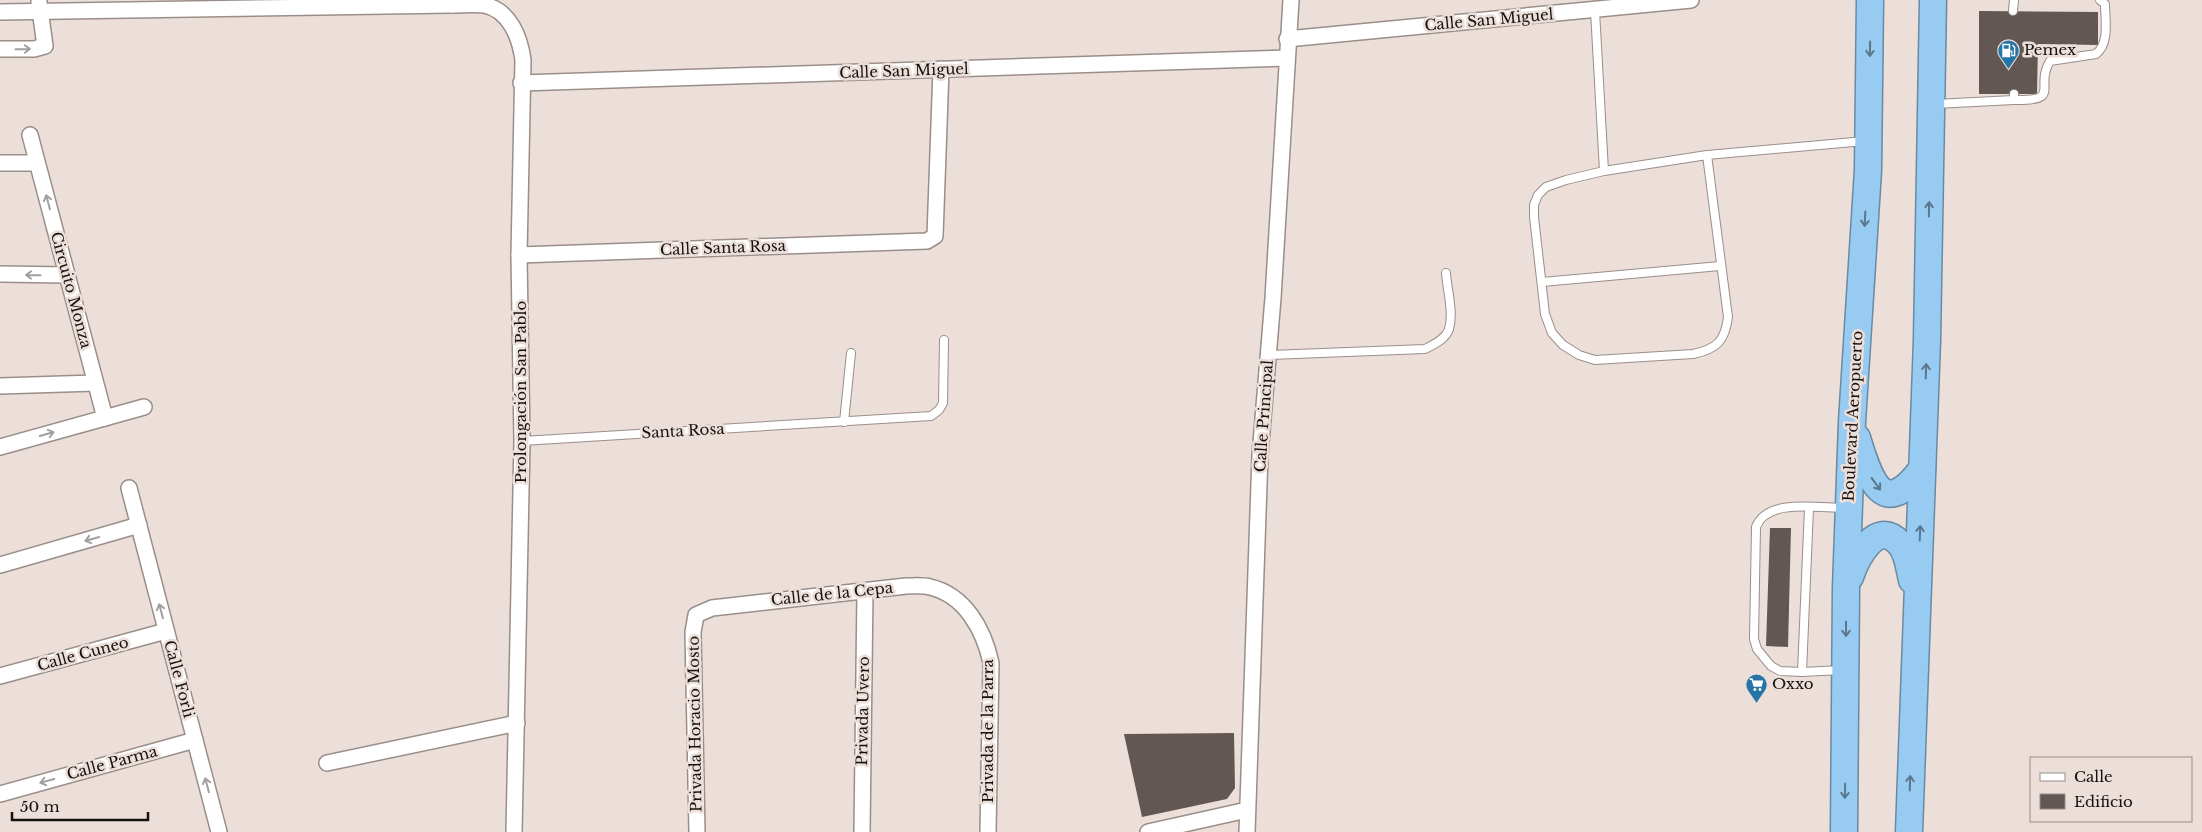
<svg xmlns="http://www.w3.org/2000/svg" width="2202" height="832" font-family="'Libre Baskerville',serif">
	<rect width="100%" height="100%" fill="#ecdfd9"/>
	<!-- building -->
	<g fill="#625752">
		<polygon points="1979,11 2098,12 2098,45 2038,44 2037,94 1979,94"/>
		<polygon points="1770,528 1791,528 1788,647 1766,646"/>
		<polygon points="1234,733 1235,788 1227,799 1142,817 1124,734"/>
	</g>
	<g fill="none" stroke-linecap="round" stroke-linejoin="round">
		<defs>
			<g id="lane">
				<polyline points="1595,11 1604,171"/>
				<polyline points="2013,11 2014,0"/>
				<path d="M 2014,100 C 2063,101 2034,87 2050,61 L 2096,54 C 2110,43 2105,20 2105,4 L 2100,0"/>
				<polyline points="1935,104 2014,100 2014,94"/>
				<path d="M 1707,155 L 1728,317 C 1725,341 1717,349 1693,354 L 1595,360 L 1579,355 L 1563,345 L 1552,333 L 1545,314 L 1534,217 L 1534,205 L 1538,195 L 1546,187 L 1566,180 L 1604,171 L 1707,155 L 1865,141"/>
				<polyline points="1542,282 1720,266"/>
				<path d="M 1269,355 L 1425,349 C 1433,345 1446,339 1449,329 C 1454,313 1447,289 1446,273"/>
				<polyline points="844,422 851,353"/>
				<polyline points="522,441 931,416 939,410 943,403 944,340"/>
				<path d="M 1842,670 L 1802,672 L 1780,671 L 1771,666 L 1757,649 L 1754,639 L 1756,527 C 1767,498 1818,508 1844,508"/>
				<polyline points="1802,672 1809,508"/>
			</g>
			<g id="street">
				<path d="M 452,0 L 452,5 C 462,5 474,4 484,5 C 510,10 520,38 523,60 L 519,255 L 522,441 L 514,832"/>
				<polyline points="0,12 452,5"/>
				<polyline points="1287,39 1691,0"/>
				<polyline points="0,49 34,49 45,46 39,2"/>
				<polyline points="521,83 1287,58"/>
				<polyline points="30,135 105,418"/>
				<polyline points="0,163 37,163"/>
				<polyline points="519,255 927,241 935,236 941,69"/>
				<polyline points="0,274 67,275"/>
				<polyline points="0,386 95,383"/>
				<polyline points="0,447 144,407"/>
				<polyline points="129,488 219,832"/>
				<polyline points="0,565 139,525"/>
				<polyline points="0,676 166,631"/>
				<polyline points="327,763 517,723"/>
				<polyline points="0,794 195,740"/>
				<path d="M 697,832 L 693,632 L 696,615 L 712,608 L 906,586 C 914,586 923,585 930,587 C 965,595 984,630 991,663 L 988,832"/>
				<polyline points="862,832 865,591"/>
				<polyline points="1148,832 1247,810"/>
				<polyline points="1247,832 1260,455 1273,298 1291,0"/>
			</g>
			<g id="highway">
				<path d="M 1857,438 C 1869,477 1882,523 1922,469"/>
				<path d="M 1850,577 C 1856,559 1876,518 1899,543 C 1908,552 1909,568 1912,580"/>
				<polyline points="1844,832 1846,588 1852,422 1868,170 1870,0"/>
				<polyline points="1909,832 1927,340 1933,0"/>
			</g>
		</defs>
		<!-- lane casing -->
		<use href="#lane" stroke="#9a8e89" stroke-width="10"/>
		<!-- street casing -->
		<use href="#street" stroke="#9a8e89" stroke-width="18"/>
		<!-- highway casing -->
		<use href="#highway" stroke="#6a8aa3" stroke-width="29"/>
		<!-- lane -->
		<use href="#lane" stroke="#fff" stroke-width="8"/>
		<!-- street -->
		<use href="#street" stroke="#fff" stroke-width="15"/>
		<!-- highway -->
		<use href="#highway" stroke="#97cbf2" stroke-width="26"/>
	</g>
	<!-- one-way arrows -->
	<defs><path id="oneway-shaft" d="M-6 0H5M1.5-3L5.5 0L1.5 3" fill="none" stroke-width="1.6" stroke-linecap="round" stroke-linejoin="round" transform="scale(1.25)"/></defs>
	<g stroke="#a1a09f">
		<use href="#oneway-shaft" transform="translate(23 49) rotate(-1)"/>
		<use href="#oneway-shaft" transform="translate(48 202) rotate(-105)"/>
		<use href="#oneway-shaft" transform="translate(33 275) rotate(-179)"/>
		<use href="#oneway-shaft" transform="translate(47 434) rotate(-16)"/>
		<use href="#oneway-shaft" transform="translate(92 539) rotate(164)"/>
		<use href="#oneway-shaft" transform="translate(161 611) rotate(-105)"/>
		<use href="#oneway-shaft" transform="translate(47 781) rotate(165)"/>
		<use href="#oneway-shaft" transform="translate(207 785) rotate(-105)"/>
	</g>
	<g stroke="#5c778c">
		<use href="#oneway-shaft" transform="translate(1870 49) rotate(91)"/>
		<use href="#oneway-shaft" transform="translate(1929 209) rotate(-89)"/>
		<use href="#oneway-shaft" transform="translate(1865 219) rotate(93)"/>
		<use href="#oneway-shaft" transform="translate(1926 371) rotate(-88)"/>
		<use href="#oneway-shaft" transform="translate(1876 484) rotate(54)"/>
		<use href="#oneway-shaft" transform="translate(1920 533) rotate(-88)"/>
		<use href="#oneway-shaft" transform="translate(1846 629) rotate(90)"/>
		<use href="#oneway-shaft" transform="translate(1910 783) rotate(-88)"/>
		<use href="#oneway-shaft" transform="translate(1845 791) rotate(91)"/>
	</g>
	<!-- icons -->
	<defs>
		<symbol id="fuel-pin" viewBox="-11 -11 22 30"><path d="M0 17L-7.5 6A9.5 9.5 0 1 1 7.5 6Z" fill="#2474a5" stroke="#ecdfd9"/><path d="M-5.5-6h7V0h2V4h1.3V-2.5L3-4.5l.8-.8L6-3V5H2.5V1h-1V6h-7ZM-4.2-4.7v3.2H.2V-4.7Z" fill="#fff"/></symbol>
		<symbol id="supermarket-pin" viewBox="-11 -11 22 30"><path d="M0 17L-7.5 6A9.5 9.5 0 1 1 7.5 6Z" fill="#2474a5" stroke="#ecdfd9"/><path d="M-6-5.5h2.5l.6 2H6L4.5 2H-2.5L-4.4-4H-6ZM-1.5 3.2a1.3 1.3 0 1 0 .1 0ZM3 3.2a1.3 1.3 0 1 0 .1 0Z" fill="#fff"/></symbol>
	</defs>
	<g fill-rule="evenodd">
		<use href="#fuel-pin" x="1996" y="38" width="25" height="34"/>
		<use href="#supermarket-pin" x="1744" y="672" width="25" height="34"/>
	</g>
	<g text-anchor="middle" stroke-width="5" stroke-linejoin="round" paint-order="stroke">
		<!-- street labels -->
		<g font-size="15" fill="#15110f" stroke="#ecdfd9">
			<text transform="translate(1489 20) rotate(-5)" y="5">Calle San Miguel</text>
			<text transform="translate(904 71) rotate(-2)" y="5">Calle San Miguel</text>
			<text transform="translate(723 248) rotate(-2)" y="5">Calle Santa Rosa</text>
			<text transform="translate(71 290) rotate(75)" y="5">Circuito Monza</text>
			<text transform="translate(521 392) rotate(-90)" y="5">Prolongación San Pablo</text>
			<text transform="translate(1264 416) rotate(-86)" y="5">Calle Principal</text>
			<text transform="translate(1853 416) rotate(-87)" y="5">Boulevard Aeropuerto</text>
			<text transform="translate(683 431) rotate(-3)" y="5">Santa Rosa</text>
			<text transform="translate(832 594) rotate(-6)" y="5">Calle de la Cepa</text>
			<text transform="translate(83 654) rotate(-15)" y="5">Calle Cuneo</text>
			<text transform="translate(179 679) rotate(75)" y="5">Calle Forli</text>
			<text transform="translate(863 711) rotate(-89)" y="5">Privada Uvero</text>
			<text transform="translate(695 724) rotate(-91)" y="5">Privada Horacio Mosto</text>
			<text transform="translate(988 731) rotate(-90)" y="5">Privada de la Parra</text>
			<text transform="translate(112 763) rotate(-15)" y="5">Calle Parma</text>
		</g>
		<!-- poi labels -->
		<g font-size="15" fill="#15110f" stroke="#ecdfd9" text-anchor="start">
			<text x="2024" y="55">Pemex</text>
			<text x="1772" y="689">Oxxo</text>
		</g>
	</g>
	<!-- legend -->
	<rect x="2030" y="757" width="162" height="65" fill="#ecdfd9" stroke="#968d88"/>
	<rect x="2040" y="773" width="25" height="8" fill="#ffffff" stroke="#968d88"/>
	<text x="2074" y="782" font-size="15" fill="#15110f">Calle</text>
	<rect x="2040" y="794" width="25" height="15" fill="#625752" stroke="#968d88"/>
	<text x="2074" y="807" font-size="15" fill="#15110f">Edificio</text>
	<!-- scale -->
	<path d="M12 812v8h136v-8" fill="none" stroke="#15110f" stroke-width="2.5"/>
	<text x="20" y="812" font-size="15" fill="#15110f" stroke="#ecdfd9" stroke-width="4" paint-order="stroke">50 m</text>
</svg>
